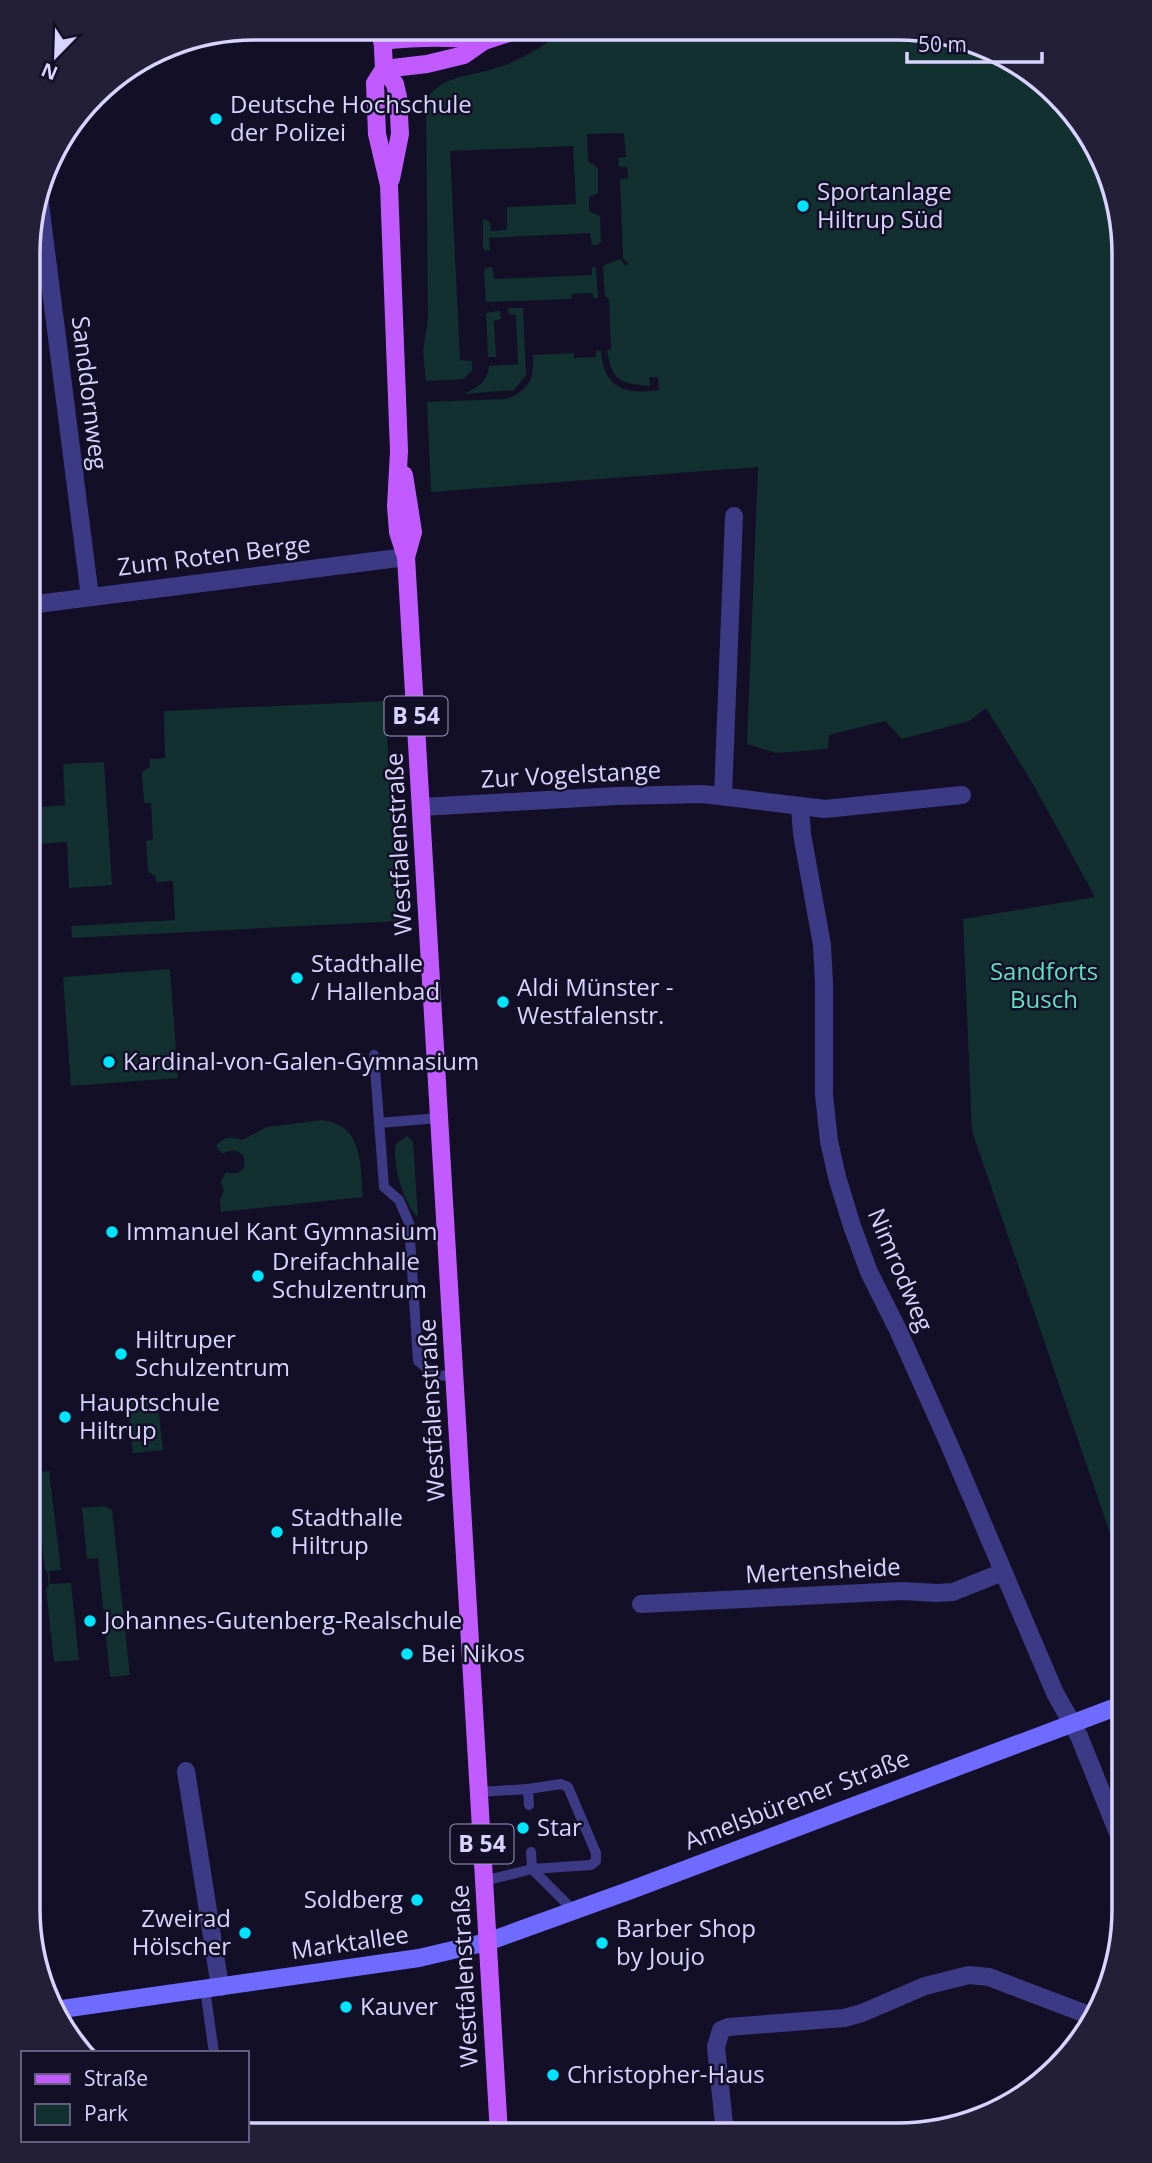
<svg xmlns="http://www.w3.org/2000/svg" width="1152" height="2163" font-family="'Open Sans',sans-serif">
	<rect width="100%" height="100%" fill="#130f26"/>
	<!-- green -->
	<g fill="#12302f">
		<path d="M 560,30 L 941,32 L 1047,84 L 1112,181 L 1124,255 L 1124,1583 L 1109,1530 L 972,1131 L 963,919 L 1095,897 L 1033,784 L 986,708 L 969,721 L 902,739 L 885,721 L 829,735 L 828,749 L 776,753 L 747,744 L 758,467 L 431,492 L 427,402 L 506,399 C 530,390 534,379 533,355 L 574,353 L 574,358 L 596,357 L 596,351 L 601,350 C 603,388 625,395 659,390 L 658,377 L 649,377 L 650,386 C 619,383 612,381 607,350 L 611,349 L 609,298 L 605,297 L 603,266 L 620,259 L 626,266 L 628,263 L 623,258 L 620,179 L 628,178 L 627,167 L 619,167 L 618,158 L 626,157 L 624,133 L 587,134 L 588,161 L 598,168 L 598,193 L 589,197 L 589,211 L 600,216 L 601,242 L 597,245 L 592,245 L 590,233 L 489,238 L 490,251 L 484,250 L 483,247 L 483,219 L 490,222 L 491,231 L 507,230 L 507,207 L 576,204 L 573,146 L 450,151 L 460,360 L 472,361 L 472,371 L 463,379 L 426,381 L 423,351 L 428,319 L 426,100 C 442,74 472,77 499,67 C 522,59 544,48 560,30 Z"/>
		<polygon points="492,267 494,279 592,275 592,267 596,267 598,298 593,298 593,293 572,294 571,299 486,302 484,273 485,268"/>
		<path d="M 508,308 L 523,308 L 526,375 L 514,390 L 464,394 C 478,386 487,384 489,366 L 518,364 L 516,315 L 509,314 Z"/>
		<polygon points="497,311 500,311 501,319 494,321 496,357 488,357 486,313"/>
		<polygon points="385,701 398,921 72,938 71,926 175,920 173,881 156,882 155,876 148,872 146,841 153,839 151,803 144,803 142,772 150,767 149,759 165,758 164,711"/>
		<polygon points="104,762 112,885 69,888 67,842 36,844 35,839 29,838 31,808 65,805 63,764"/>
		<polygon points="170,969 178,1078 71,1086 63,977"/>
		<path d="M 321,1120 C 364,1125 360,1163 363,1197 L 221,1212 L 220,1199 L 224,1191 L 221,1182 L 226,1172 C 253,1182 250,1139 222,1154 L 216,1146 C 223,1137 232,1136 242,1140 L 267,1127 Z"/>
		<path d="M 407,1136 L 413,1142 L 418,1217 C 405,1207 391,1163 396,1144 Z"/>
		<polygon points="157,1397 163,1450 133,1453 127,1400"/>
		<polygon points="49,1471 61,1570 49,1571 50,1584 71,1583 79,1660 54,1662 46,1588 49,1586 47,1571 45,1570 36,1489 28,1489 28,1473"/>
		<polygon points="104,1506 112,1510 130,1675 110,1677 98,1558 87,1559 82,1508"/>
		<polygon points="30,1708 34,1794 28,1795 28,1709"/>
		<path d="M 1124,1728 L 1124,1786 C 1116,1768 1102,1748 1116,1731 Z"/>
	</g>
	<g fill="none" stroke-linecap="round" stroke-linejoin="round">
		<!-- lane -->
		<g stroke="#3d3a85" stroke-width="10">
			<polyline points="374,1055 384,1187 399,1200 409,1223 418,1361 436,1376 455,1375"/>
			<polyline points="379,1123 439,1118"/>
			<polyline points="479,1792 528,1789 529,1805"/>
			<polyline points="531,1852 532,1869 574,1911"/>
			<polyline points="484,1881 532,1869 591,1865 596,1861 596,1853 568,1787 561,1784 528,1789"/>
			<polyline points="205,1989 214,2053"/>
		</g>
		<!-- street -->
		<g stroke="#3d3a85" stroke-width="18">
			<polyline points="39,196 90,597"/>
			<polyline points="29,605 406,557"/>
			<polyline points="723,795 734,516"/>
			<polyline points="422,807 617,796 703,794 825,809 962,795"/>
			<polyline points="800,807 802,834 822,945 824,983 824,1095 829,1141 837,1177 852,1226 869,1272 898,1330 949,1444 1055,1693 1079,1736 1124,1848"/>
			<polyline points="641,1604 903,1591 936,1593 953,1592 1003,1572"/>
			<polyline points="186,1771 220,1987"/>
			<polyline points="725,2134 716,2047 721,2030 728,2027 844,2018 862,2013 925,1986 969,1975 989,1977 1094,2017"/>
		</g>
		<!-- secondary -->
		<polyline stroke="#6f6bff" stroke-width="18" points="55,2010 419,1958 487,1942 631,1890 1124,1704"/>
		<!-- primary -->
		<g stroke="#c25bff" stroke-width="18">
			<polyline points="382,29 384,69 395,84 398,97 400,134 391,179"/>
			<path d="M 382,41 C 417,37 450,36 484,41"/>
			<polyline points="384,69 375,83 377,134 389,185 399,451 396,506 398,532 406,557 499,2134"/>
			<polyline points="384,69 427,64 464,55 484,41 518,30"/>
			<polyline points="404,475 413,532 406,557"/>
		</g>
	</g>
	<!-- markers -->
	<g fill="#00e5ff" stroke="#130f26" stroke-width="2.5">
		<circle cx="216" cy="119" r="7"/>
		<circle cx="803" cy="206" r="7"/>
		<circle cx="297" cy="978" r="7"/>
		<circle cx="503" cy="1002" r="7"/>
		<circle cx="109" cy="1062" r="7"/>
		<circle cx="112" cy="1232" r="7"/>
		<circle cx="258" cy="1276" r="7"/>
		<circle cx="121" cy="1354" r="7"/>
		<circle cx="65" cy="1417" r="7"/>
		<circle cx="277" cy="1532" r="7"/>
		<circle cx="90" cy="1621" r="7"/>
		<circle cx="407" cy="1654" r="7"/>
		<circle cx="523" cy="1828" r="7"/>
		<circle cx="417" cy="1900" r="7"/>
		<circle cx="245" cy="1933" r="7"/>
		<circle cx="602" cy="1943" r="7"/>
		<circle cx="346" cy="2007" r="7"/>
		<circle cx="553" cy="2075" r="7"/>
	</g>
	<g text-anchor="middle" stroke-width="5" stroke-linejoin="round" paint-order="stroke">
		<!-- shield labels -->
		<g fill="#130f26" stroke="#9e99be" stroke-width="2">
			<rect x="384.5" y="696.5" width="63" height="39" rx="5"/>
			<rect x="450.5" y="1824.5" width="63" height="39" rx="5"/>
		</g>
		<g font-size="23" font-weight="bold" fill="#d9d4ff">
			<text x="416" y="724">B 54</text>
			<text x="482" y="1852">B 54</text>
		</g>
		<!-- poi labels -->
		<g font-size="24" fill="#d9d4ff" stroke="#130f26" text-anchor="start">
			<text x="230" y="113">Deutsche Hochschule<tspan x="230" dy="28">der Polizei</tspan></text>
			<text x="817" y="200">Sportanlage<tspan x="817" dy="28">Hiltrup Süd</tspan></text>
			<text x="311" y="972">Stadthalle<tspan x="311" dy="28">/ Hallenbad</tspan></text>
			<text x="517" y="996">Aldi Münster -<tspan x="517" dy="28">Westfalenstr.</tspan></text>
			<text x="123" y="1070">Kardinal-von-Galen-Gymnasium</text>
			<text x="126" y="1240">Immanuel Kant Gymnasium</text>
			<text x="272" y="1270">Dreifachhalle<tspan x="272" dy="28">Schulzentrum</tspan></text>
			<text x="135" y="1348">Hiltruper<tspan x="135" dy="28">Schulzentrum</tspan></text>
			<text x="79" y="1411">Hauptschule<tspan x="79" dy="28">Hiltrup</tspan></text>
			<text x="291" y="1526">Stadthalle<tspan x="291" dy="28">Hiltrup</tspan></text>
			<text x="104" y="1629">Johannes-Gutenberg-Realschule</text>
			<text x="421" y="1662">Bei Nikos</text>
			<text x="537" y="1836">Star</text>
			<text x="403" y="1908" text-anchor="end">Soldberg</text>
			<text x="231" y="1927" text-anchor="end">Zweirad<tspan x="231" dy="28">Hölscher</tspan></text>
			<text x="616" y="1937">Barber Shop<tspan x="616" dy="28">by Joujo</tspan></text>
			<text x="360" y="2015">Kauver</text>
			<text x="567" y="2083">Christopher-Haus</text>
		</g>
		<!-- street labels -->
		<g font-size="24" fill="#d9d4ff" stroke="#130f26">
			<text transform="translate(89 393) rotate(83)" y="8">Sanddornweg</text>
			<text transform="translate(214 556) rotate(-7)" y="8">Zum Roten Berge</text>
			<text transform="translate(571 775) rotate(-3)" y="8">Zur Vogelstange</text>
			<text transform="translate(399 844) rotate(-93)" y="8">Westfalenstraße</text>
			<text transform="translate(900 1270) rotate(67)" y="8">Nimrodweg</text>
			<text transform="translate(432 1410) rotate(-93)" y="8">Westfalenstraße</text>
			<text transform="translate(823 1571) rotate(-3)" y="8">Mertensheide</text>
			<text transform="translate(797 1800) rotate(-21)" y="8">Amelsbürener Straße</text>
			<text transform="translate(350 1943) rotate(-8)" y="8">Marktallee</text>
			<text transform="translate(465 1976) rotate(-93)" y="8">Westfalenstraße</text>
		</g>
		<!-- park labels -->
		<g font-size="24" fill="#5fe0c0" stroke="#130f26">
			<text x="1044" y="980">Sandforts<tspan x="1044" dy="28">Busch</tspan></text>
		</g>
	</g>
	<!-- crop -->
	<path d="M0 0H1152V2163H0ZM254 40H898A214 214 0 0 1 1112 254V1909A214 214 0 0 1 898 2123H254A214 214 0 0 1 40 1909V254A214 214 0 0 1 254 40Z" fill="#231f37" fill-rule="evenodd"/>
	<path fill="none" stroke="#d9d4ff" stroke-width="3.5" d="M254 40H898A214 214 0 0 1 1112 254V1909A214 214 0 0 1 898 2123H254A214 214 0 0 1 40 1909V254A214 214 0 0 1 254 40Z"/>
	<!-- legend -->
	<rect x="21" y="2051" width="228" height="91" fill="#130f26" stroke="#625e7d" stroke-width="2"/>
	<rect x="35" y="2074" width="35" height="10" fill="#c25bff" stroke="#625e7d" stroke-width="2"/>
	<text x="84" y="2086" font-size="21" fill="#d9d4ff">Straße</text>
	<rect x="35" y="2104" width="35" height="21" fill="#12302f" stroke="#625e7d" stroke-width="2"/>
	<text x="84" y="2121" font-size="21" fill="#d9d4ff">Park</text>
	<!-- north arrow -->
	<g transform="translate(56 56) rotate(203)" stroke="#130f26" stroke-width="5" paint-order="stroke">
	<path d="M0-5L12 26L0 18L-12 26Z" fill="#d9d4ff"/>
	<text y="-10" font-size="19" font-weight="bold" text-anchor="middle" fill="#d9d4ff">N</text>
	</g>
	<!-- scale -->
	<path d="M907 52v10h135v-10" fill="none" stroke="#d9d4ff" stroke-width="3.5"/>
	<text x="918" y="52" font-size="21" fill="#d9d4ff" stroke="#130f26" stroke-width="5" paint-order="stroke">50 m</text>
</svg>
